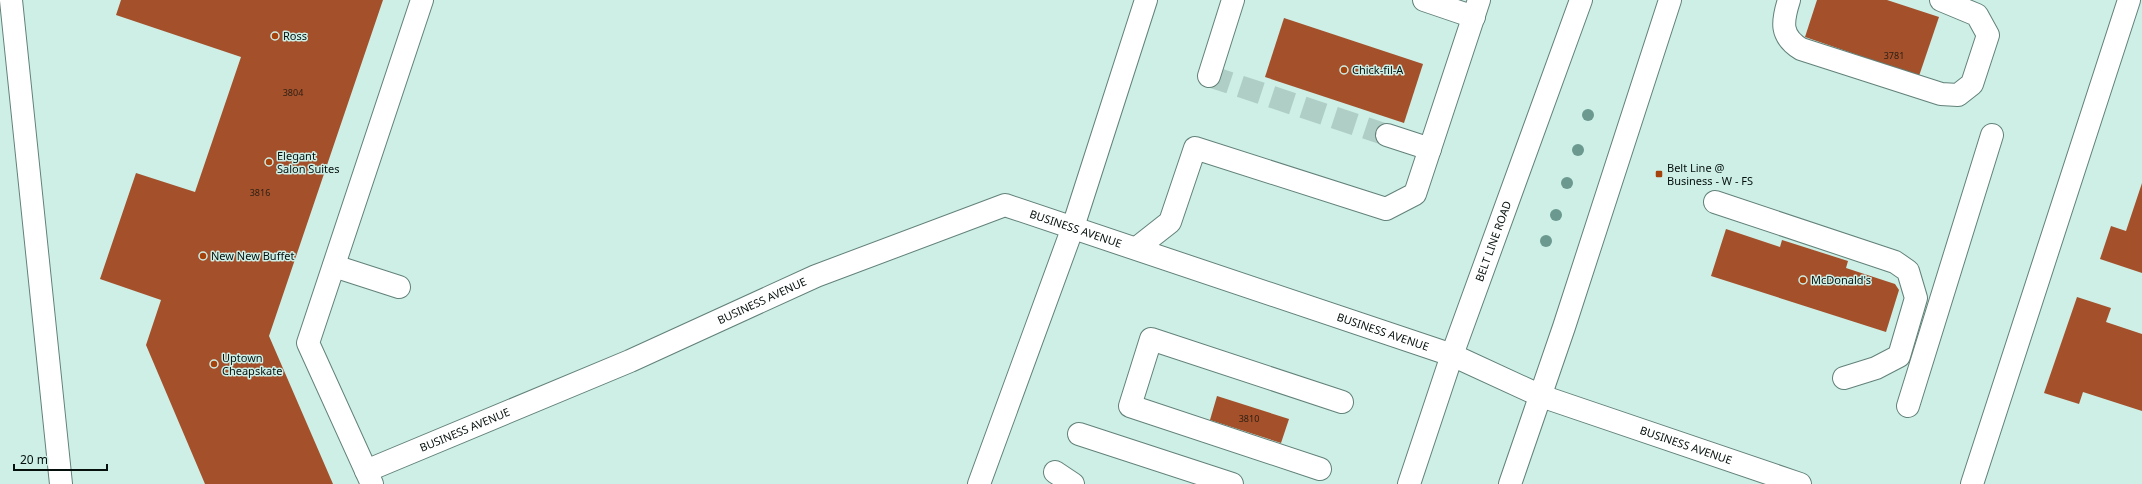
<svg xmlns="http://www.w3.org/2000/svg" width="2142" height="484" font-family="'Noto Sans',sans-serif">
	<rect width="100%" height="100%" fill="#cdefe6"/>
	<!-- building -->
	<g fill="#a4502b">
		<polygon points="121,0 383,0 269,336 333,484 205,484 146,345 161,300 100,279 136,173 195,192 241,57 116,15"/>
		<polygon points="1817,0 1887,0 1939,17 1919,76 1805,37"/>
		<polygon points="1284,18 1423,64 1404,123 1265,77"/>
		<polygon points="2142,183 2142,273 2100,259 2111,226 2126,231"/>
		<polygon points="1726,229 1780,247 1782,240 1848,261 1846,268 1895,284 1899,290 1886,332 1711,276"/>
		<polygon points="2077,297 2111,308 2106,322 2142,334 2142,411 2083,392 2079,404 2044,393"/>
		<polygon points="1217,396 1289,419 1281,443 1210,420"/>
	</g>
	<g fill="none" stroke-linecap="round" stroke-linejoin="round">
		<!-- minor-tunnel -->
		<polyline stroke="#afcec5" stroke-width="22" stroke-dasharray="22 11" stroke-linecap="butt" points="1209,76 1387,135"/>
		<defs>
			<g id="minor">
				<polyline points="11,0 61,484"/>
				<polyline points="1424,0 1474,17"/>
				<path d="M 1789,0 C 1782,22 1780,36 1801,49 L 1941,94 L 1958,95 L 1972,84 L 1988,35 L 1977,15 L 1941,0"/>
				<polyline points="1209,76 1233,0"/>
				<polyline points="1387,135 1430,149"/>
				<polyline points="1715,202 1895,262 1908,271 1916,298 1899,356 1876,368 1844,378"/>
				<polyline points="1137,248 1170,222 1195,148 1386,209 1415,194 1479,0"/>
				<polyline points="334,266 399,287"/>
				<polyline points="1908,406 1992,135"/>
				<polyline points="1079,434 1232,484"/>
				<polyline points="1320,469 1130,406 1151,339 1342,402"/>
				<path id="s1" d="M 366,471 L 630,361 L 816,276 L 1005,205 L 1452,355 L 1541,396 L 1800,484"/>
				<polyline points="1055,472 1073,484"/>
				<polyline points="372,484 308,343 422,0"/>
				<polyline points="979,484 1073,227 1146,0"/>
				<polyline points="1972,484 2129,0"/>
			</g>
			<g id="major">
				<path id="s2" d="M 1409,484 L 1452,355 L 1581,0"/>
				<polyline points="1510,484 1564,327 1670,0"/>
			</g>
		</defs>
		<!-- minor casing -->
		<use href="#minor" stroke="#628179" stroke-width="24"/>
		<!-- major casing -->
		<use href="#major" stroke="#628179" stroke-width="24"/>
		<!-- minor -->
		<use href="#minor" stroke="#fff" stroke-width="22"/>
		<!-- major -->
		<use href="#major" stroke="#fff" stroke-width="22"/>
	</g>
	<!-- trees -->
	<g fill="#6b998f">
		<circle cx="1588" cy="115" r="6"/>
		<circle cx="1578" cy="150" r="6"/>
		<circle cx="1567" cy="183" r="6"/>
		<circle cx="1556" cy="215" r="6"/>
		<circle cx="1546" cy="241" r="6"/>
	</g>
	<!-- markers -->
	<g fill="#a6430d" stroke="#cdefe6" stroke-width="1.5">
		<circle cx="275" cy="36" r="4"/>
		<circle cx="1344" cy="70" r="4"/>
		<circle cx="269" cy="162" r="4"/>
		<rect x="1655" y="170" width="8" height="8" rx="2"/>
		<circle cx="203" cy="256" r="4"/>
		<circle cx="1803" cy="280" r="4"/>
		<circle cx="214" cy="364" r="4"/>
	</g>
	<g text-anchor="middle" stroke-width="3" stroke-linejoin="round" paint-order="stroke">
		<!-- number labels -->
		<g font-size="9" fill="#2d2014">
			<text x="1894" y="59">3781</text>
			<text x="293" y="96">3804</text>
			<text x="260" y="196">3816</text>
			<text x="1249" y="422">3810</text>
		</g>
		<!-- poi labels -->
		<g font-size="11" fill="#05100d" stroke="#cdefe6" text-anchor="start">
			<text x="283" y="40">Ross</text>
			<text x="1352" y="74">Chick-fil-A</text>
			<text x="277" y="160">Elegant<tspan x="277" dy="13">Salon Suites</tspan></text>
			<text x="1667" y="172">Belt Line @<tspan x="1667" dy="13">Business - W - FS</tspan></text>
			<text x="211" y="260">New New Buffet</text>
			<text x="1811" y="284">McDonald's</text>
			<text x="222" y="362">Uptown<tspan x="222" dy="13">Cheapskate</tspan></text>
		</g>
		<!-- street labels -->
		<g font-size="11" fill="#05100d" stroke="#cdefe6">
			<text dy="4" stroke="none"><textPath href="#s1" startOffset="767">BUSINESS AVENUE</textPath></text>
			<text dy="4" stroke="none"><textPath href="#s2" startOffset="257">BELT LINE ROAD</textPath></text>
			<text dy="4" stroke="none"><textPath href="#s1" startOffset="431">BUSINESS AVENUE</textPath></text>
			<text dy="4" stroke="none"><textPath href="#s1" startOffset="1091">BUSINESS AVENUE</textPath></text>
			<text dy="4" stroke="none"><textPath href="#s1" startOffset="107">BUSINESS AVENUE</textPath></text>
			<text dy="4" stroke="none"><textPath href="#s1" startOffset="1415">BUSINESS AVENUE</textPath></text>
		</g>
	</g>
	<!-- scale -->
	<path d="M14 464v6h93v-6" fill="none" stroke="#05100d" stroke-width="2"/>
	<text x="20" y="464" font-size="12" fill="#05100d" stroke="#cdefe6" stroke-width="3" paint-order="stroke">20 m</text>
</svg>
